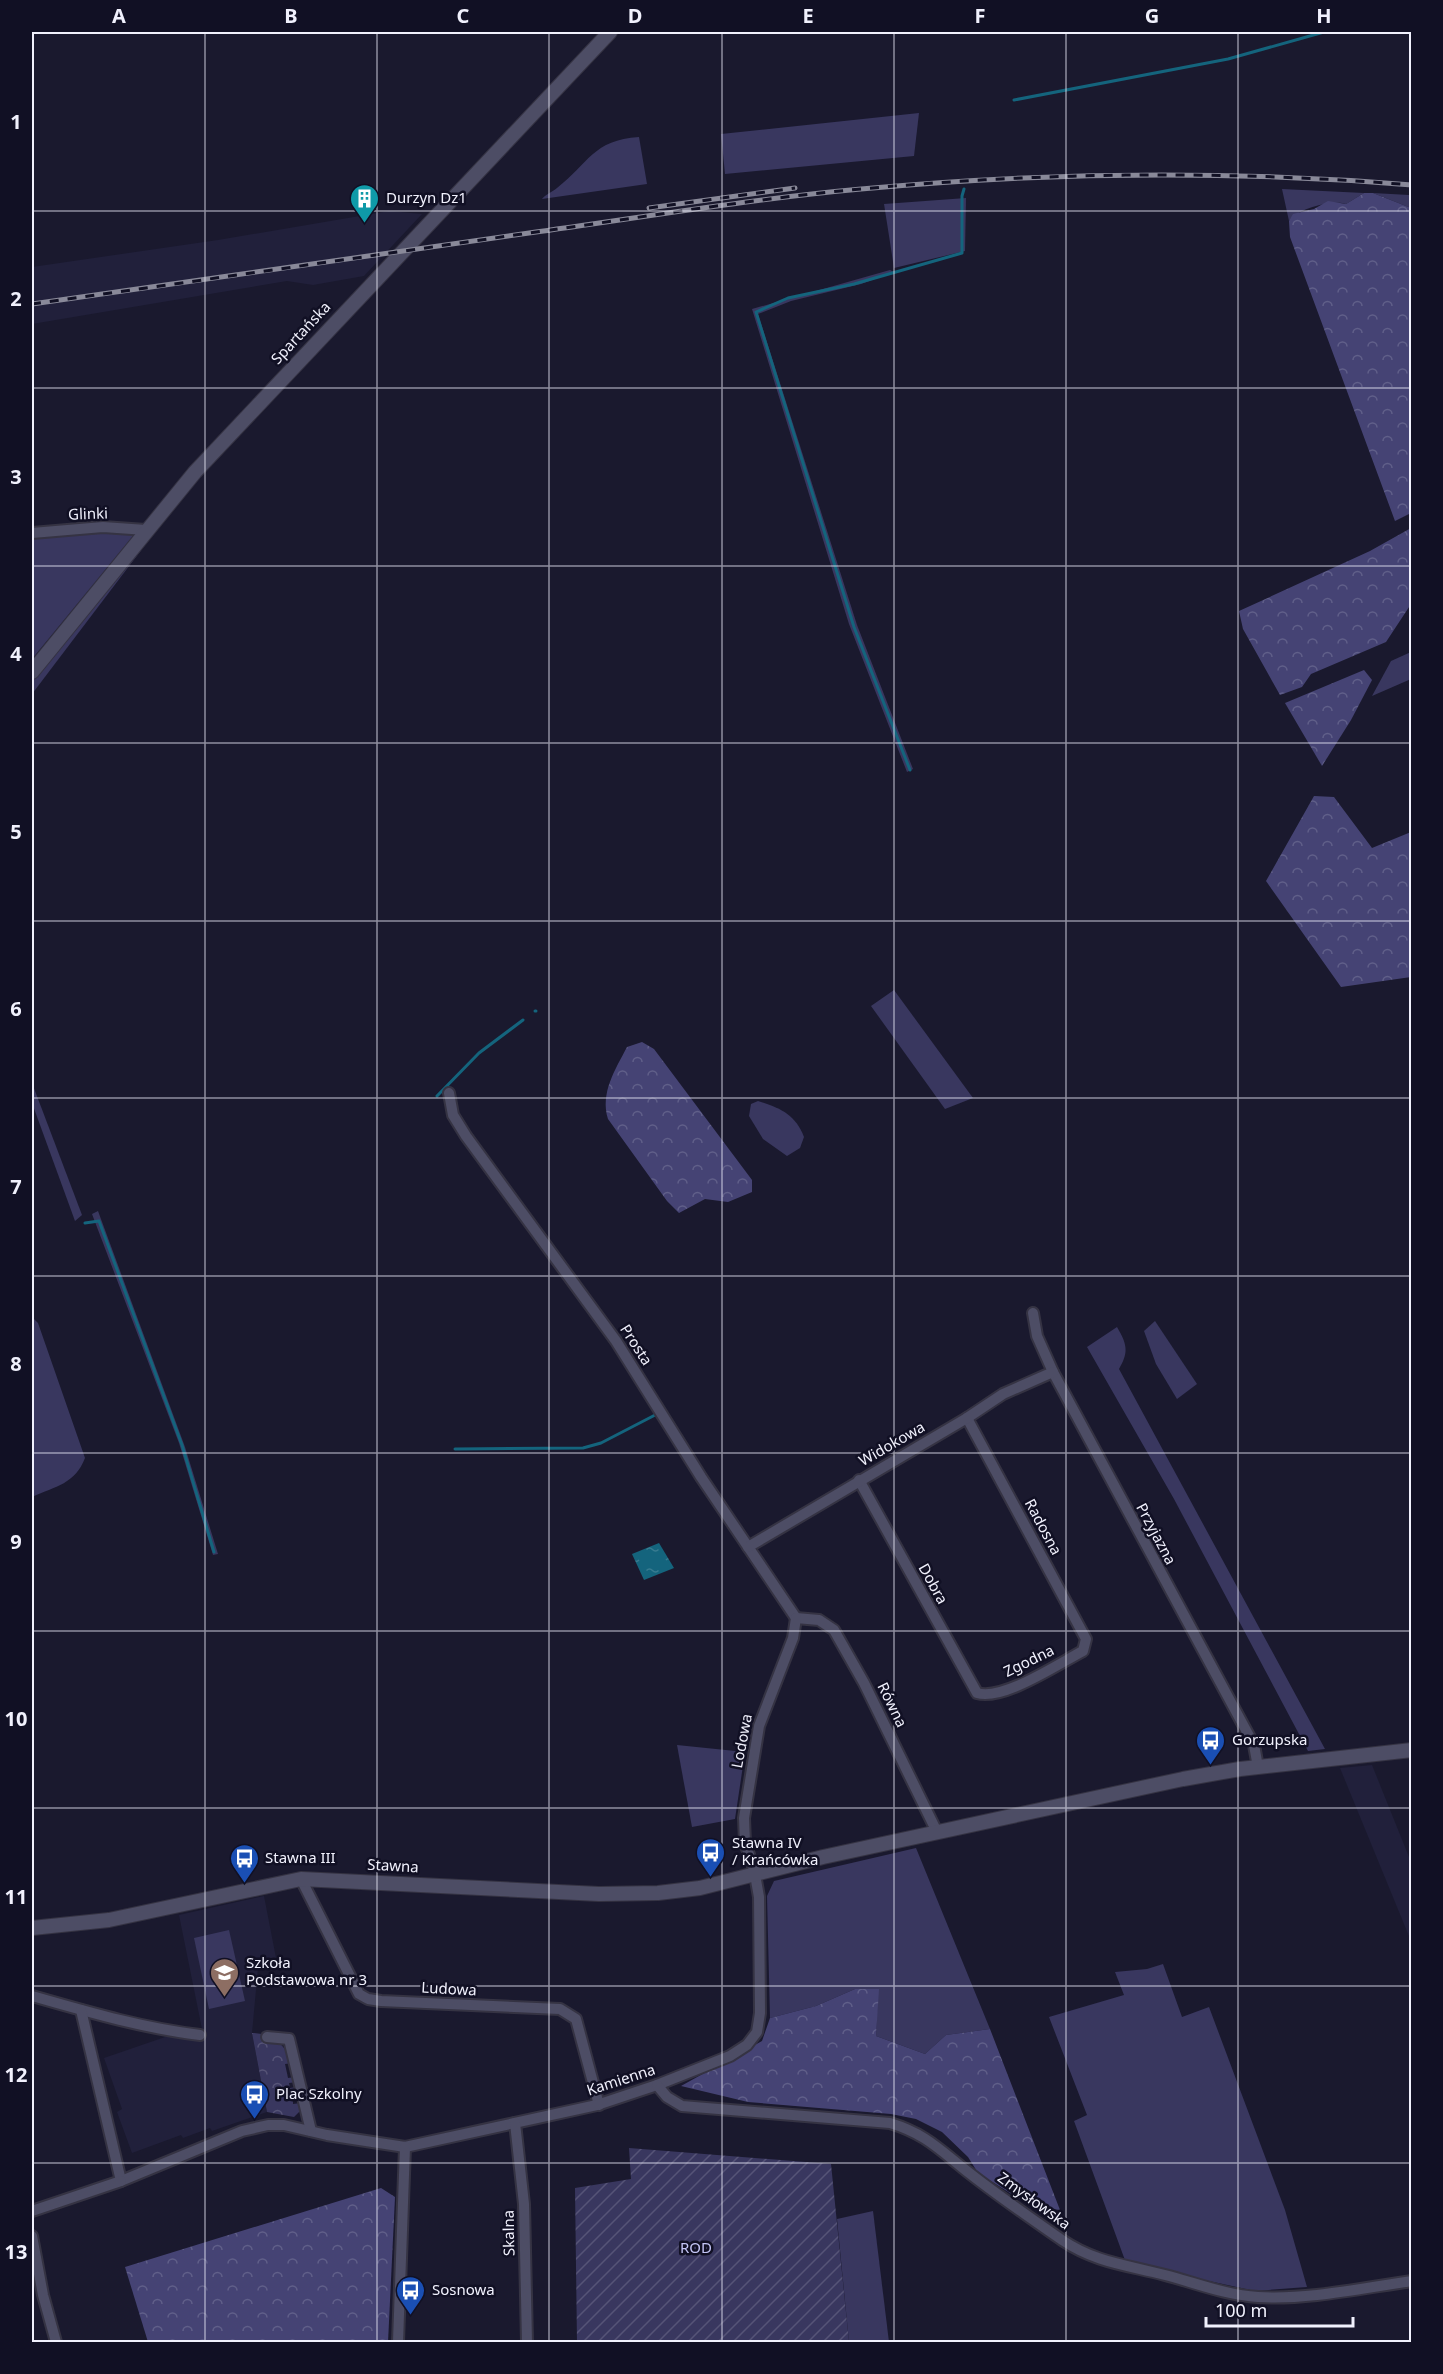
<svg xmlns="http://www.w3.org/2000/svg" width="1443" height="2374" font-family="'Noto Sans',sans-serif">
	<defs>
		<pattern id="forest-crowns" width="20" height="18" patternUnits="userSpaceOnUse" patternTransform="scale(1.5)"><rect width="20" height="18" fill="#454374"/><path d="M2 6a3 3 0 1 1 6 0M12 15a3 3 0 1 1 6 0" fill="none" stroke="#605f89"/></pattern>
		<pattern id="park-crowns" width="20" height="18" patternUnits="userSpaceOnUse" patternTransform="scale(1.5)"><rect width="20" height="18" fill="#39375f"/><path d="M2 6a3 3 0 1 1 6 0M12 15a3 3 0 1 1 6 0" fill="none" stroke="#565477"/></pattern>
		<pattern id="garden-furrows" width="10" height="10" patternUnits="userSpaceOnUse" patternTransform="scale(1.5)"><rect width="10" height="10" fill="#39375f"/><path d="M-1 1l2-2M0 10L10 0M9 11l2-2" fill="none" stroke="#565477"/></pattern>
		<pattern id="water-ripples" width="26" height="14" patternUnits="userSpaceOnUse" patternTransform="scale(1.5)"><rect width="26" height="14" fill="#14647d"/><path d="M2 4q2-2 4 0t4 0M15 11q2-2 4 0t4 0" fill="none" stroke="#377b90"/></pattern>
	</defs>
	<rect width="100%" height="100%" fill="#1a192e"/>
	<!-- built -->
	<g fill="#21203b">
		<polygon points="389,211 422,214 364,276 313,285 287,281 32,324 32,267 218,240"/>
		<polygon points="1372,1765 1411,1862 1411,1941 1340,1768"/>
		<polygon points="264,1896 277,1963 258,1968 252,2033 267,2112 212,2131 210,2128 183,2138 181,2135 132,2153 117,2112 122,2109 104,2058 168,2036 201,2039 202,2029 179,1915"/>
	</g>
	<!-- grass -->
	<g fill="#39375f">
		<polygon points="919,113 914,156 725,174 721,134"/>
		<path d="M 639,137 L 647,184 L 542,199 C 546,194 552,192 557,188 C 589,163 593,140 639,137 Z"/>
		<path d="M 1282,189 L 1364,193 L 1346,204 C 1333,199 1296,209 1289,221 Z"/>
		<polygon points="1373,193 1409,195 1411,208"/>
		<polygon points="966,198 965,251 894,268 884,204"/>
		<polygon points="890,270 894,272 861,284 791,301 758,314 857,625 913,769 907,772 849,624 752,309"/>
		<polygon points="97,529 133,533 133,536 32,659 32,536"/>
		<polygon points="142,549 32,694 32,681 135,551"/>
		<polygon points="1411,652 1411,679 1372,696 1391,661"/>
		<polygon points="894,990 973,1098 945,1109 871,1006"/>
		<polygon points="32,1083 82,1215 75,1221 32,1103"/>
		<path d="M 758,1101 C 780,1108 795,1114 804,1137 L 800,1148 L 787,1156 L 763,1139 L 749,1116 L 751,1104 Z"/>
		<polygon points="98,1211 185,1447 218,1554 213,1555 179,1443 92,1214"/>
		<path d="M 32,1317 L 38,1323 L 85,1458 C 75,1484 56,1486 32,1497 Z"/>
		<polygon points="1155,1321 1197,1384 1177,1399 1156,1364 1144,1331"/>
		<path d="M 1117,1327 C 1127,1344 1129,1352 1119,1369 L 1325,1749 L 1308,1751 L 1174,1499 L 1087,1347 Z"/>
		<polygon points="677,1745 745,1752 735,1819 692,1827"/>
		<polygon points="916,1848 990,2029 946,2035 925,2054 876,2036 878,1989 855,1989 816,2006 770,2018 767,1896 774,1881"/>
		<polygon points="229,1930 245,2001 209,2009 194,1938"/>
		<polygon points="1163,1964 1182,2017 1209,2007 1285,2210 1307,2287 1255,2291 1126,2263 1074,2121 1087,2115 1049,2017 1124,1995 1115,1972 1147,1969"/>
		<polygon points="873,2211 889,2342 849,2342 837,2219"/>
	</g>
	<!-- forest -->
	<g fill="url(#forest-crowns)">
		<polygon points="1364,193 1373,193 1411,208 1411,513 1395,521 1290,237 1289,221 1293,214 1314,209 1328,201 1346,204"/>
		<polygon points="1411,528 1411,604 1386,642 1311,674 1302,687 1280,695 1243,629 1239,611 1370,551"/>
		<polygon points="1364,670 1372,680 1351,720 1322,766 1285,703"/>
		<polygon points="1314,796 1334,797 1372,848 1411,832 1411,977 1341,987 1266,881"/>
		<path d="M 642,1042 L 654,1049 L 752,1180 L 752,1192 L 728,1202 L 705,1199 L 679,1213 L 667,1201 L 608,1119 C 600,1093 615,1070 627,1047 Z"/>
		<polygon points="855,1989 879,1989 876,2036 925,2054 946,2035 990,2029 1060,2210 1031,2206 978,2173 968,2157 942,2132 916,2119 891,2114 748,2102 681,2086 762,2041 770,2018 816,2006"/>
		<polygon points="381,2188 395,2197 388,2342 148,2342 125,2267"/>
	</g>
	<!-- park -->
	<path fill="url(#park-crowns)" d="M 252,2033 C 275,2034 283,2044 293,2063 L 285,2064 L 288,2078 L 295,2077 L 296,2082 L 289,2083 L 290,2088 L 297,2087 L 298,2091 L 291,2092 L 291,2095 L 299,2094 L 300,2099 L 293,2101 L 293,2104 L 301,2103 L 301,2110 L 294,2117 L 267,2112 Z"/>
	<!-- garden -->
	<polygon fill="url(#garden-furrows)" points="629,2148 831,2164 849,2342 577,2342 575,2188 631,2179"/>
	<!-- water -->
	<polygon fill="url(#water-ripples)" points="659,1543 674,1568 644,1580 632,1554"/>
	<g fill="none" stroke-linecap="round" stroke-linejoin="round">
		<!-- stream -->
		<g stroke="#14647d" stroke-width="3">
			<polyline points="1014,100 1228,59 1324,32"/>
			<polyline points="910,770 854,627 756,312 788,298 854,284 962,253 962,196 964,189"/>
			<polyline points="535,1011 536,1011"/>
			<polyline points="437,1096 479,1053 523,1020"/>
			<polyline points="85,1223 99,1221 182,1445 214,1552"/>
			<polyline points="455,1449 583,1448 601,1443 657,1414"/>
		</g>
		<defs>
			<g id="minor">
				<polyline points="32,533 103,527 146,530"/>
				<polyline points="449,1093 453,1115 466,1136 616,1341 701,1477 796,1618"/>
				<polyline points="1033,1313 1037,1336 1053,1372 1254,1745 1258,1767"/>
				<path d="M 859,1480 L 977,1693 C 1003,1701 1058,1664 1083,1651 L 1086,1639 L 967,1418"/>
				<polyline points="748,1547 967,1418 1003,1394 1053,1372"/>
				<polyline points="796,1618 819,1620 834,1630 864,1683 937,1832"/>
				<polyline points="301,1879 359,1994 368,1999 381,2001 560,2009 576,2019 599,2105"/>
				<path d="M 32,1996 C 88,2012 142,2028 200,2035"/>
				<polyline points="81,2010 121,2181 242,2131 268,2125 284,2125 327,2135 405,2147 597,2105 657,2085 730,2056 747,2045 757,2032 760,2013 759,1897 754,1869 745,1843 744,1818 759,1726 793,1638 796,1618"/>
				<polyline points="267,2037 289,2039 311,2131"/>
				<path d="M 657,2085 L 667,2097 L 682,2106 L 890,2123 C 923,2133 937,2147 963,2168 C 994,2193 1029,2217 1062,2240 C 1096,2263 1128,2265 1165,2275 C 1196,2283 1225,2295 1258,2297 C 1308,2300 1362,2288 1412,2281"/>
				<polyline points="515,2123 524,2204 527,2342"/>
				<polyline points="32,2211 121,2181"/>
				<polyline points="32,2236 43,2295 56,2342"/>
				<polyline points="398,2342 405,2147"/>
			</g>
			<g id="tertiary">
				<polyline points="32,672 195,472 610,32"/>
				<polyline points="32,1928 109,1920 301,1879 599,1894 658,1893 700,1888 823,1857 1183,1779 1240,1769 1412,1750"/>
			</g>
		</defs>
		<!-- minor casing -->
		<use href="#minor" stroke="#353343" stroke-width="14"/>
		<!-- tertiary casing -->
		<use href="#tertiary" stroke="#353343" stroke-width="16"/>
		<!-- minor -->
		<use href="#minor" stroke="#4d4d65" stroke-width="10"/>
		<!-- tertiary -->
		<use href="#tertiary" stroke="#4d4d65" stroke-width="14"/>
		<defs>
			<g id="rail">
				<polyline points="649,208 795,188"/>
				<path d="M 32,304 C 197,281 363,257 529,233 C 639,218 750,199 861,189 C 1044,172 1228,170 1412,185"/>
			</g>
		</defs>
		<!-- rail casing -->
		<use href="#rail" stroke="#898999" stroke-width="5"/>
		<!-- rail -->
		<use href="#rail" stroke="#111024" stroke-width="3" stroke-dasharray="9" stroke-linecap="butt"/>
	</g>
	<!-- grid -->
	<path fill="none" stroke="#f1f1fd" stroke-width="1.5" stroke-opacity="0.55" d="M 205,32 L 205,2342M 377,32 L 377,2342M 549,32 L 549,2342M 722,32 L 722,2342M 894,32 L 894,2342M 1066,32 L 1066,2342M 1238,32 L 1238,2342M 32,211 L 1412,211M 32,388 L 1412,388M 32,566 L 1412,566M 32,743 L 1412,743M 32,921 L 1412,921M 32,1098 L 1412,1098M 32,1276 L 1412,1276M 32,1453 L 1412,1453M 32,1631 L 1412,1631M 32,1808 L 1412,1808M 32,1986 L 1412,1986M 32,2163 L 1412,2163"/>
	<!-- icons -->
	<defs>
		<symbol id="building-pin" viewBox="-11 -11 22 30"><path d="M0 17L-7.5 6A9.5 9.5 0 1 1 7.5 6Z" fill="#0f9aa8" stroke="#111024"/><path d="M-4-6H4V6H1V3H-1V6H-4ZM-2.5-4.3h1.7v1.8h-1.7ZM.8-4.3h1.7v1.8H.8ZM-2.5-1h1.7V.8h-1.7ZM.8-1h1.7V.8H.8Z" fill="#fff"/></symbol>
		<symbol id="bus-pin" viewBox="-11 -11 22 30"><path d="M0 17L-7.5 6A9.5 9.5 0 1 1 7.5 6Z" fill="#1a4fb4" stroke="#111024"/><path d="M-5-6H5V4H4V6H2V4H-2V6H-4V4H-5ZM-3.5-4V0h7V-4ZM-3.5 1.2v1.5H-2V1.2ZM2 1.2v1.5H3.5V1.2Z" fill="#fff"/></symbol>
		<symbol id="school-pin" viewBox="-11 -11 22 30"><path d="M0 17L-7.5 6A9.5 9.5 0 1 1 7.5 6Z" fill="#8d6e63" stroke="#111024"/><path d="M0-5L7-2L0 1L-7-2ZM-4 1L0 2.5L4 1V4Q0 6-4 4Z" fill="#fff"/></symbol>
	</defs>
	<g fill-rule="evenodd">
		<use href="#building-pin" x="348" y="182" width="33" height="45"/>
		<use href="#bus-pin" x="1194" y="1724" width="33" height="45"/>
		<use href="#bus-pin" x="694" y="1836" width="33" height="45"/>
		<use href="#bus-pin" x="228" y="1842" width="33" height="45"/>
		<use href="#school-pin" x="208" y="1956" width="33" height="45"/>
		<use href="#bus-pin" x="238" y="2078" width="33" height="45"/>
		<use href="#bus-pin" x="394" y="2274" width="33" height="45"/>
	</g>
	<g text-anchor="middle" stroke-width="5" stroke-linejoin="round" paint-order="stroke">
		<!-- poi labels -->
		<g font-size="15" fill="#f1f1fd" stroke="#111024" text-anchor="start">
			<text x="386" y="203">Durzyn Dz1</text>
			<text x="1232" y="1745">Gorzupska</text>
			<text x="732" y="1848">Stawna IV<tspan x="732" dy="17">/ Krańcówka</tspan></text>
			<text x="265" y="1863">Stawna III</text>
			<text x="246" y="1968">Szkoła<tspan x="246" dy="17">Podstawowa nr 3</tspan></text>
			<text x="276" y="2099">Plac Szkolny</text>
			<text x="432" y="2295">Sosnowa</text>
		</g>
		<!-- street labels -->
		<g font-size="15" fill="#f1f1fd" stroke="#111024">
			<text transform="translate(301 333) rotate(-47)" y="5">Spartańska</text>
			<text transform="translate(88 514) rotate(-2)" y="5">Glinki</text>
			<text transform="translate(636 1345) rotate(57)" y="5">Prosta</text>
			<text transform="translate(892 1444) rotate(-30)" y="5">Widokowa</text>
			<text transform="translate(1043 1527) rotate(62)" y="5">Radosna</text>
			<text transform="translate(1156 1534) rotate(62)" y="5">Przyjazna</text>
			<text transform="translate(933 1584) rotate(61)" y="5">Dobra</text>
			<text transform="translate(1029 1661) rotate(-26)" y="5">Zgodna</text>
			<text transform="translate(892 1705) rotate(64)" y="5">Równa</text>
			<text transform="translate(742 1741) rotate(-79)" y="5">Lodowa</text>
			<text transform="translate(393 1866) rotate(3)" y="5">Stawna</text>
			<text transform="translate(449 1989) rotate(3)" y="5">Ludowa</text>
			<text transform="translate(621 2080) rotate(-18)" y="5">Kamienna</text>
			<text transform="translate(1034 2201) rotate(36)" y="5">Zmysłowska</text>
			<text transform="translate(509 2233) rotate(-91)" y="5">Skalna</text>
		</g>
		<!-- park labels -->
		<g font-size="15" fill="#c3c4f4" stroke="#111024">
			<text x="696" y="2253">ROD</text>
		</g>
	</g>
	<!-- border -->
	<rect width="1443" height="2374" fill="none" stroke="#111024" stroke-width="66"/>
	<!-- scale -->
	<path d="M1206 2317v9h147v-9" fill="none" stroke="#f1f1fd" stroke-width="3"/>
	<text x="1215" y="2317" font-size="18" fill="#f1f1fd" stroke="#111024" stroke-width="4.5" paint-order="stroke">100 m</text>
	<rect x="33" y="33" width="1377" height="2308" fill="none" stroke="#f1f1fd" stroke-width="2"/>
	<g font-size="20" text-anchor="middle" font-weight="bold" fill="#f1f1fd">
		<text x="119" y="23">A</text>
		<text x="291" y="23">B</text>
		<text x="463" y="23">C</text>
		<text x="635" y="23">D</text>
		<text x="808" y="23">E</text>
		<text x="980" y="23">F</text>
		<text x="1152" y="23">G</text>
		<text x="1324" y="23">H</text>
		<text x="16" y="129">1</text>
		<text x="16" y="306">2</text>
		<text x="16" y="484">3</text>
		<text x="16" y="661">4</text>
		<text x="16" y="839">5</text>
		<text x="16" y="1016">6</text>
		<text x="16" y="1194">7</text>
		<text x="16" y="1371">8</text>
		<text x="16" y="1549">9</text>
		<text x="16" y="1726">10</text>
		<text x="16" y="1904">11</text>
		<text x="16" y="2082">12</text>
		<text x="16" y="2259">13</text>
	</g>
</svg>
